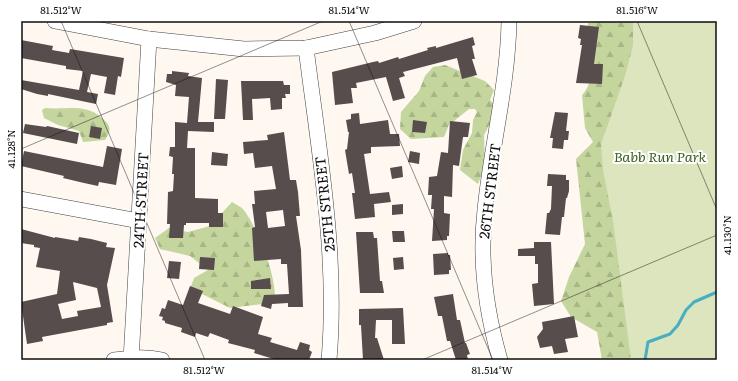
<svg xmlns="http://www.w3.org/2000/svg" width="738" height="381" font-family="Literata,serif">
	<defs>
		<pattern id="forest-firs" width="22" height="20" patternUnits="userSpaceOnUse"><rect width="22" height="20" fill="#c4d59e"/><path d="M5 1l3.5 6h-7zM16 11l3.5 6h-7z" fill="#a7b687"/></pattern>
	</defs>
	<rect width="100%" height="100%" fill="#fef8f1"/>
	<!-- forest -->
	<g fill="url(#forest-firs)">
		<path d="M 609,21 L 717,21 L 717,360 L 602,360 L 597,332 L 571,317 L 561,301 L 569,277 L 585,244 L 576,159 L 593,142 L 585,128 L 582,95 C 596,80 588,64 586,46 C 586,39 588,31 588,23 Z"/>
		<polygon points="445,65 485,81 494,90 490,100 498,108 484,135 485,166 478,184 460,170 463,150 472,133 473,120 477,112 475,109 469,109 449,125 444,137 411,139 400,129 401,112 419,91 425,76 433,67"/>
		<path d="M 45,108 C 67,110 85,103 102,118 C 107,123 111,125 109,133 L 105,140 L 83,142 L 79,131 L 58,125 L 44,118 L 42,110 Z"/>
		<path d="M 232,202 C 235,204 240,206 243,209 C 258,228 274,271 275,295 L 263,304 L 230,308 L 198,292 L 191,286 L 194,278 L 208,270 L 190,256 L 160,249 L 155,238 L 169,228 L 188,232 L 210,226 Z"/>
	</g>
	<!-- park -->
	<polygon fill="#dce5bd" points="633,21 717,21 717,360 631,360 613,221 603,170 601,144 625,76 633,45"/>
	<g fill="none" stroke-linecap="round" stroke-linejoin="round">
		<!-- stream -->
		<polyline stroke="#48aec1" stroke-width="3" points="645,360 648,342 670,334 678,325 686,310 694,302 717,292"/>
	</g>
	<!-- building -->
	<g fill="#564d4c" fill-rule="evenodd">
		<polygon points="580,25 599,27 594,64 603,64 602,84 576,83 582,45 580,45 581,39 578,38"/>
		<polygon points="473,37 475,45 472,46 475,59 472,59 477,75 462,79 457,58 403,72 405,76 399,78 405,98 393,101 386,77 356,83 357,88 351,88 353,103 335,105 332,72 373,62 378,61 379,63 398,57 399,59 428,50 427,48 436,46 436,48"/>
		<polygon points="21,40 53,46 52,50 69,53 70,49 124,58 121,77 118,76 115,95 104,93 107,77 91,74 87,92 98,94 96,104 48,94 48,96 37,94 21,89 21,80 79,90 83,71 66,69 66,66 21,58"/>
		<polygon points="172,71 189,73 188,76 202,78 198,122 214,122 214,132 188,131 187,148 195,148 195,198 218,199 218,213 223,213 223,227 209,227 209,223 186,223 186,225 184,225 183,238 169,238 170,224 167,224 168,192 173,191 174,174 172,174 173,157 169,156 170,147 175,147 175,122 187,123 189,97 175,96 176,85 166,82 167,74 172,74"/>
		<polygon points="216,79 228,80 225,119 214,119"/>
		<polygon points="241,81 283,81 284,85 290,85 290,94 285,94 286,98 282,98 282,109 271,110 270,98 252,99 253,120 243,120"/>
		<polygon points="555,112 568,113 566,131 569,131 568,140 564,140 563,149 552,148 553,138 550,138"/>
		<polygon points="359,113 360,124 388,120 390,134 399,134 400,146 371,147 371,153 364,154 370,194 389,192 391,202 374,204 375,217 355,219 352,193 355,193 352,173 349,174 345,150 347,149 349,132 348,132 346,120 351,119 351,114"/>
		<polygon points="413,120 427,122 425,133 412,132"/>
		<polygon points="450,121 470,123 468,137 463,137 459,166 453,165 452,197 444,196 444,213 450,214 449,236 447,236 447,240 432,241 434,209 431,209 432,195 428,195 429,177 437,176 441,152 448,153"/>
		<polygon points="25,124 46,127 47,126 79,133 77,144 23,133"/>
		<polygon points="91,126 102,128 100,139 89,137"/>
		<path d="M 284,132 L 290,180 L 296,180 L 298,192 L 300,216 L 296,216 L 301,250 L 303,307 L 288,307 L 288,303 L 272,304 L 271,309 L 261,306 L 264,295 L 289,294 L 287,264 L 281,264 L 281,259 L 254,261 L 252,228 L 255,227 L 252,204 L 255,204 L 254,191 L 276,189 L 272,166 L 255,168 L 253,153 L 244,154 L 243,142 L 268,140 L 267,135 ZM 283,210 L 285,226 L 268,228 L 266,212 Z"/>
		<polygon points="107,146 122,149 116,185 99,182 98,186 84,183 63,178 64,176 21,166 24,151 103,167"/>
		<polygon points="410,151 420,153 419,164 408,162"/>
		<polygon points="212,152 228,154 227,166 211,165"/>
		<polygon points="402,166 403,177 392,179 390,168"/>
		<polygon points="548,174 566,175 566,180 569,180 569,191 567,198 566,198 564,217 562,217 560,235 545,234 547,213 549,213 551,209 552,186 547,186"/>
		<polygon points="403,204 403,214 392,215 392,205"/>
		<path d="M 21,229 L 55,238 L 55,237 L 78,241 L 79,237 L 91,239 L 107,243 L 106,247 L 115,248 L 107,285 L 113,322 L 107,323 L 107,325 L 42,337 L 43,341 L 27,344 L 21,302 L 57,294 L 60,271 L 36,267 L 40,248 L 34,247 L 34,245 L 21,243 ZM 73,282 L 97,288 L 101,307 L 77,311 L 78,316 L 62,319 L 58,304 L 76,300 Z"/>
		<polygon points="392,231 404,231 405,242 393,242"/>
		<polygon points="356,232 373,232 374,238 377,238 380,281 382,281 384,293 360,293"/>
		<polygon points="534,242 551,242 554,304 534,306 532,284 538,283 538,264 535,264 535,256 518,256 518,249 534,248"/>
		<polygon points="448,253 448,255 450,255 451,270 449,270 449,274 434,275 433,254"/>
		<polygon points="200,257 215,258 214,270 199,269"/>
		<polygon points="403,257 404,269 394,270 393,258"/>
		<polygon points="169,261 181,262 179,279 167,278"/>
		<polygon points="270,278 271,289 251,289 251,281"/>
		<polygon points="190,286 203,291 198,303 230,314 233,306 263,317 258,334 272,338 270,342 297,350 300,342 310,345 309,350 312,352 309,360 277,360 254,353 255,350 228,343 229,340 210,333 208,337 196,333 195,337 181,332 182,328 165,323 165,321 162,320 163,317 159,316 162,308 165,309 168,300 183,305"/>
		<polygon points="453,294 457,320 460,320 465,343 466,343 470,354 467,355 468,360 456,360 450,341 447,341 442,316 438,316 434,297"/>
		<polygon points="403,308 405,344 392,344 392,320 376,320 375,338 377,338 384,360 363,360 361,325 359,325 359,309"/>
		<polygon points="574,316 578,337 565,339 568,352 554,354 552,346 540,348 537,337 543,329 542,322"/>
	</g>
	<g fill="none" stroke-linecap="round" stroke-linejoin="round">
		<defs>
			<g id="minor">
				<polyline points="55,21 149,39 244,49 306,48 375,33 414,21"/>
				<path d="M 306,48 C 319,152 338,256 329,360"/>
				<polyline points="21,199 139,221"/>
				<path d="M 114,360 C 130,358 146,356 162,360"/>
				<polyline points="131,360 149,39"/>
				<path d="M 500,360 C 486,311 479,261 485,210 C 491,147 508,85 509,21"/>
			</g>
		</defs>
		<!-- minor casing -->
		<use href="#minor" stroke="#414141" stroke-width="16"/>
		<!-- minor -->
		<use href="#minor" stroke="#fff" stroke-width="15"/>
	</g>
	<!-- ticks -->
	<path fill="none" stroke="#0e0e0e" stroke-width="1" stroke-opacity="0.45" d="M 61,21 L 205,360M 349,21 L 493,360M 637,21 L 717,210M 21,149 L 323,21M 422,360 L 717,235"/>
	<g text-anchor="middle" stroke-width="4" stroke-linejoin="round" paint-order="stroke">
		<!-- park labels -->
		<g font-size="14" font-style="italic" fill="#3f6024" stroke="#fff">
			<text x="660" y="162">Babb Run Park</text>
		</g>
		<!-- street labels -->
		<g font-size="14" fill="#0e0e0e" stroke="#fff">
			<text transform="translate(490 191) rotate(-83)" y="5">26TH STREET</text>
			<text transform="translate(141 200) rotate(-87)" y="5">24TH STREET</text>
			<text transform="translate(325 204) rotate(-96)" y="5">25TH STREET</text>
		</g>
	</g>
	<!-- border -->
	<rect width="738" height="381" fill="none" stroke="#ffffff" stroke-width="44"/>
	<rect x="22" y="22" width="694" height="337" fill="none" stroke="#0e0e0e" stroke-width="1.5"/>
	<g font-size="10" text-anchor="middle" fill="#0e0e0e">
		<text x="61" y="14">81.512°W</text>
		<text x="349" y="14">81.514°W</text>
		<text x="637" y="14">81.516°W</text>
		<text transform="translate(11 149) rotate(-90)" y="4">41.128°N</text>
		<text transform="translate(727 235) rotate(-90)" y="4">41.130°N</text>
		<text x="204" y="374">81.512°W</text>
		<text x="492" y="374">81.514°W</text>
	</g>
</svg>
